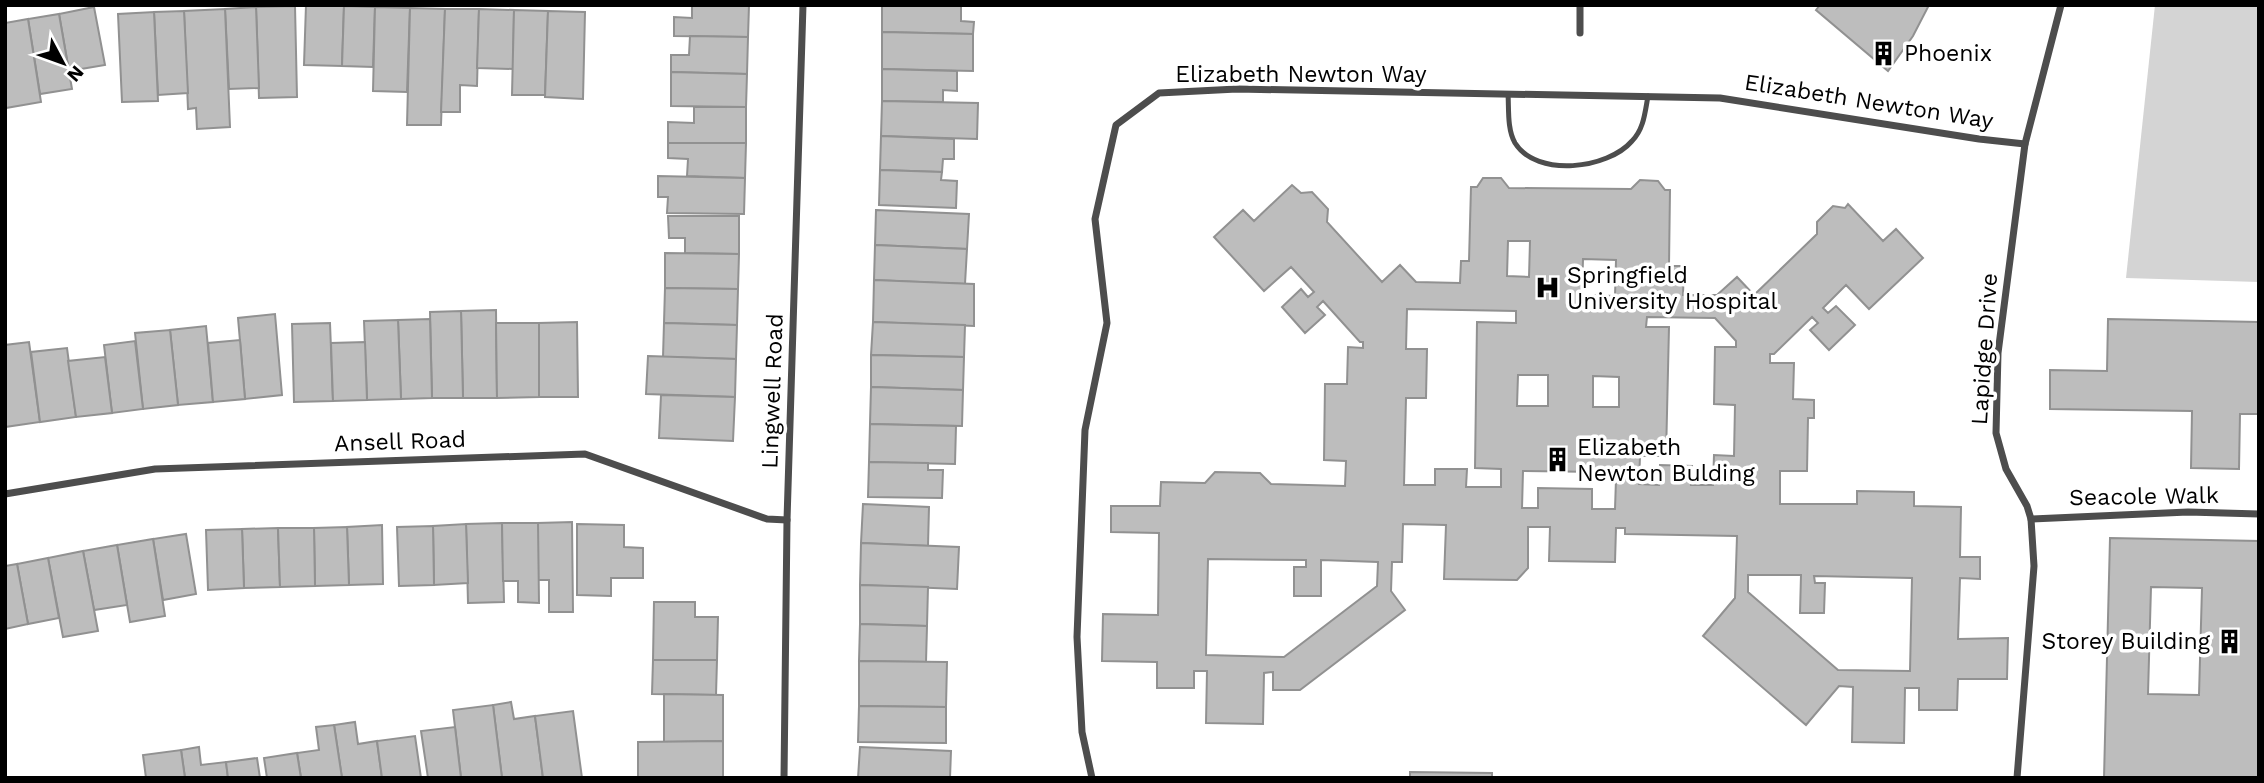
<svg xmlns="http://www.w3.org/2000/svg" width="2264" height="783" font-family="'Work Sans',sans-serif">
	<rect width="100%" height="100%" fill="#fff"/>
	<!-- green -->
	<polygon fill="#d4d4d4" points="2155,5 2259,5 2259,282 2126,278"/>
	<!-- building -->
	<g fill="#bdbdbd" stroke="#919191" stroke-width="2" fill-rule="evenodd">
		<polygon points="306,5 344,6 342,66 304,65"/>
		<polygon points="692,5 749,5 748,37 674,36 674,17 692,18"/>
		<polygon points="882,5 961,5 961,21 974,22 973,34 882,32"/>
		<polygon points="1820,5 1929,5 1913,36 1888,71 1816,10"/>
		<polygon points="295,6 297,97 259,98 256,7"/>
		<polygon points="344,6 375,7 373,67 342,66"/>
		<polygon points="94,7 105,65 69,71 59,14"/>
		<polygon points="256,7 259,88 229,89 225,9"/>
		<polygon points="375,7 410,8 407,92 373,91"/>
		<polygon points="410,8 445,9 441,125 407,125"/>
		<polygon points="225,9 230,127 197,129 196,108 188,109 184,11"/>
		<polygon points="445,9 479,9 477,86 460,85 460,112 441,112"/>
		<polygon points="479,9 514,10 513,69 477,68"/>
		<polygon points="514,10 548,11 545,95 512,95"/>
		<polygon points="184,11 188,93 158,95 154,12"/>
		<polygon points="548,11 585,12 583,99 545,97"/>
		<polygon points="154,12 158,101 122,102 118,14"/>
		<polygon points="59,14 72,89 40,94 28,19"/>
		<polygon points="28,19 41,102 6,108 5,23"/>
		<polygon points="882,32 973,34 973,71 882,69"/>
		<polygon points="690,36 748,37 747,74 671,72 671,55 689,55"/>
		<polygon points="882,69 957,71 957,91 943,90 943,102 882,101"/>
		<polygon points="671,72 747,74 746,107 671,106"/>
		<polygon points="882,101 978,103 977,139 881,136"/>
		<polygon points="694,107 746,107 746,143 668,143 668,122 694,123"/>
		<polygon points="881,136 954,139 954,159 943,159 942,172 880,170"/>
		<polygon points="668,143 746,143 745,178 687,176 688,159 668,158"/>
		<polygon points="880,170 942,172 941,180 957,181 956,208 879,205"/>
		<polygon points="658,176 745,178 744,214 667,213 668,197 658,197"/>
		<path d="M 1483,178 L 1501,178 L 1509,188 L 1631,189 L 1640,180 L 1658,181 L 1665,190 L 1670,190 L 1669,266 L 1684,266 L 1683,295 L 1717,295 L 1737,277 L 1754,295 L 1817,234 L 1817,222 L 1833,206 L 1845,208 L 1848,204 L 1883,241 L 1896,229 L 1923,258 L 1869,309 L 1846,285 L 1823,308 L 1828,313 L 1836,306 L 1855,325 L 1829,350 L 1810,330 L 1818,323 L 1812,317 L 1774,354 L 1770,354 L 1770,363 L 1794,363 L 1793,399 L 1814,400 L 1814,418 L 1808,418 L 1807,471 L 1780,471 L 1780,504 L 1857,504 L 1857,491 L 1914,492 L 1914,506 L 1961,507 L 1960,557 L 1980,557 L 1980,579 L 1960,578 L 1958,639 L 2008,638 L 2007,679 L 1958,679 L 1957,710 L 1919,710 L 1919,688 L 1905,688 L 1904,743 L 1852,742 L 1853,687 L 1839,686 L 1806,725 L 1703,636 L 1735,598 L 1737,536 L 1625,534 L 1625,528 L 1616,528 L 1615,562 L 1549,561 L 1550,527 L 1528,527 L 1528,568 L 1517,580 L 1444,579 L 1446,525 L 1403,524 L 1402,562 L 1392,562 L 1391,591 L 1405,610 L 1300,690 L 1273,690 L 1273,672 L 1264,673 L 1263,724 L 1206,723 L 1207,671 L 1194,671 L 1194,688 L 1157,688 L 1157,662 L 1102,661 L 1103,614 L 1158,615 L 1159,533 L 1111,532 L 1111,506 L 1160,506 L 1161,482 L 1205,483 L 1215,472 L 1260,473 L 1271,484 L 1345,486 L 1346,461 L 1324,460 L 1325,384 L 1347,384 L 1348,347 L 1363,348 L 1363,342 L 1360,342 L 1323,301 L 1317,307 L 1325,315 L 1305,333 L 1282,307 L 1301,289 L 1308,297 L 1314,292 L 1291,267 L 1264,291 L 1214,237 L 1243,210 L 1254,221 L 1292,185 L 1301,193 L 1312,192 L 1328,209 L 1327,222 L 1382,282 L 1400,265 L 1416,282 L 1460,283 L 1461,261 L 1469,261 L 1471,187 L 1477,187 ZM 1508,241 L 1530,241 L 1529,277 L 1507,276 ZM 1583,259 L 1616,260 L 1615,296 L 1582,295 ZM 1407,309 L 1516,311 L 1516,323 L 1477,322 L 1475,468 L 1501,469 L 1501,487 L 1466,487 L 1467,469 L 1435,469 L 1435,485 L 1404,485 L 1406,398 L 1426,398 L 1427,349 L 1406,349 ZM 1647,317 L 1715,318 L 1736,341 L 1736,347 L 1715,347 L 1714,404 L 1735,405 L 1734,456 L 1714,455 L 1713,485 L 1691,485 L 1692,466 L 1660,465 L 1659,485 L 1639,484 L 1640,456 L 1666,456 L 1669,327 L 1646,327 ZM 1518,375 L 1548,375 L 1548,406 L 1517,406 ZM 1593,376 L 1619,377 L 1619,407 L 1593,407 ZM 1523,471 L 1601,472 L 1609,478 L 1616,479 L 1615,509 L 1592,509 L 1592,489 L 1538,488 L 1538,508 L 1522,508 ZM 1208,559 L 1306,560 L 1306,567 L 1294,567 L 1294,596 L 1321,596 L 1321,560 L 1378,562 L 1377,586 L 1284,657 L 1206,655 ZM 1748,575 L 1801,575 L 1800,613 L 1824,613 L 1825,583 L 1815,583 L 1814,576 L 1912,578 L 1910,671 L 1838,670 L 1748,592 Z"/>
		<polygon points="876,210 969,214 967,249 875,245"/>
		<polygon points="668,216 739,216 739,254 685,253 685,238 669,238"/>
		<polygon points="875,245 967,249 965,284 874,280"/>
		<polygon points="665,253 739,254 738,289 665,288"/>
		<polygon points="874,280 974,284 974,326 873,322"/>
		<polygon points="665,288 738,289 737,325 664,323"/>
		<polygon points="496,310 497,398 463,398 461,311"/>
		<polygon points="461,311 463,398 432,398 430,312"/>
		<polygon points="275,314 282,395 245,399 238,318"/>
		<polygon points="430,319 432,398 401,399 398,320"/>
		<polygon points="2108,319 2259,322 2259,414 2240,414 2239,469 2191,468 2192,411 2050,409 2050,370 2107,371"/>
		<polygon points="398,320 401,399 367,400 364,321"/>
		<polygon points="577,322 578,397 539,397 539,323"/>
		<polygon points="873,322 965,325 964,357 871,355"/>
		<polygon points="330,323 333,401 294,402 292,324"/>
		<polygon points="496,323 539,323 539,397 497,398"/>
		<polygon points="664,323 737,325 736,359 663,357"/>
		<polygon points="206,326 213,402 178,405 170,330"/>
		<polygon points="170,330 178,405 143,409 135,333"/>
		<polygon points="240,340 245,399 213,402 208,343"/>
		<polygon points="135,341 143,409 112,413 104,345"/>
		<polygon points="29,342 40,422 5,427 5,345"/>
		<polygon points="365,342 367,400 333,401 331,343"/>
		<polygon points="67,348 76,417 40,422 31,352"/>
		<polygon points="871,355 964,357 963,390 871,387"/>
		<polygon points="648,356 736,359 735,397 646,394"/>
		<polygon points="105,357 112,413 76,417 68,361"/>
		<polygon points="871,387 963,390 962,426 870,424"/>
		<polygon points="661,395 735,397 733,441 659,438"/>
		<polygon points="870,424 956,426 955,464 869,462"/>
		<polygon points="869,462 928,463 928,470 943,470 942,498 868,497"/>
		<polygon points="863,504 929,507 928,546 861,543"/>
		<polygon points="572,522 573,612 549,612 549,580 538,580 538,523"/>
		<polygon points="502,523 504,602 468,603 466,524"/>
		<polygon points="502,523 538,523 539,603 518,602 518,581 503,581"/>
		<polygon points="466,524 468,583 434,585 433,526"/>
		<polygon points="577,524 624,525 624,547 643,548 643,578 611,578 611,596 577,595"/>
		<polygon points="382,525 383,584 349,585 347,527"/>
		<polygon points="433,526 434,585 399,586 397,527"/>
		<polygon points="347,527 349,585 315,586 314,528"/>
		<polygon points="278,528 280,587 244,588 242,529"/>
		<polygon points="278,528 314,528 315,586 280,587"/>
		<polygon points="242,529 244,588 208,590 206,530"/>
		<polygon points="186,534 196,594 163,600 153,539"/>
		<path d="M 2110,538 L 2259,541 L 2259,778 L 2104,778 ZM 2151,587 L 2202,588 L 2199,695 L 2148,694 Z"/>
		<polygon points="153,539 165,616 130,622 117,545"/>
		<polygon points="861,543 959,547 957,589 860,585"/>
		<polygon points="117,545 127,605 94,610 83,551"/>
		<polygon points="83,551 98,631 63,637 48,558"/>
		<polygon points="48,558 59,618 28,624 17,564"/>
		<polygon points="17,564 28,624 5,629 5,566"/>
		<polygon points="860,585 928,587 927,626 860,624"/>
		<polygon points="654,602 695,602 695,617 718,617 717,660 653,660"/>
		<polygon points="860,624 927,626 926,662 859,661"/>
		<polygon points="653,660 717,660 716,695 652,694"/>
		<polygon points="859,661 947,662 946,707 859,706"/>
		<polygon points="664,694 723,695 723,741 664,742"/>
		<polygon points="511,702 514,719 535,716 543,778 502,778 493,705"/>
		<polygon points="493,705 502,778 461,778 453,710"/>
		<polygon points="859,706 946,707 946,743 858,742"/>
		<polygon points="573,711 582,778 543,778 535,716"/>
		<polygon points="355,722 358,744 377,741 382,778 342,778 334,725"/>
		<polygon points="334,725 342,778 301,778 297,753 319,750 316,727"/>
		<polygon points="455,727 461,778 428,778 421,731"/>
		<polygon points="415,736 421,778 382,778 377,741"/>
		<polygon points="723,741 723,778 638,778 638,742"/>
		<polygon points="199,747 201,765 226,762 228,778 185,778 181,750"/>
		<polygon points="860,747 951,751 950,778 858,778"/>
		<polygon points="181,750 185,778 146,778 143,755"/>
		<polygon points="297,753 301,778 267,778 264,758"/>
		<polygon points="257,758 260,778 228,778 226,762"/>
		<polygon points="1410,772 1492,773 1492,778 1410,778"/>
	</g>
	<g fill="none" stroke-linecap="round" stroke-linejoin="round">
		<!-- lane -->
		<path stroke="#4d4d4d" stroke-width="5" d="M 1508,94 C 1509,109 1507,129 1515,143 C 1537,178 1608,169 1632,141 C 1644,129 1645,112 1648,96"/>
		<!-- street -->
		<g stroke="#4d4d4d" stroke-width="7">
			<polyline points="1580,5 1580,33"/>
			<polyline points="5,494 155,469 585,454 767,519 787,520"/>
			<polyline points="2031,519 2188,512 2259,514"/>
			<polyline points="784,778 787,520 803,5"/>
			<polyline points="1092,778 1082,732 1077,637 1085,430 1107,323 1095,219 1116,125 1159,93 1237,89 1720,98 1979,139 2025,144"/>
			<polyline points="2017,778 2034,566 2031,519 2027,506 2006,469 1996,433 1998,353 2025,144 2061,5"/>
		</g>
	</g>
	<!-- icons -->
	<defs>
		<symbol id="building-bare" viewBox="-9 -9 18 18"><path d="M-4-6H4V6H1V3H-1V6H-4ZM-2.5-4.3h1.7v1.8h-1.7ZM.8-4.3h1.7v1.8H.8ZM-2.5-1h1.7V.8h-1.7ZM.8-1h1.7V.8H.8Z" fill="#000" stroke="#fff" stroke-width="2.5" paint-order="stroke"/></symbol>
		<symbol id="hospital-bare" viewBox="-9 -9 18 18"><path d="M-5-5h3v3.5h4V-5h3V5h-3V1.5h-4V5h-3Z" fill="#000" stroke="#fff" stroke-width="2.5" paint-order="stroke"/></symbol>
	</defs>
	<g fill-rule="evenodd">
		<use href="#building-bare" x="1866" y="36" width="35" height="35"/>
		<use href="#hospital-bare" x="1530" y="270" width="35" height="35"/>
		<use href="#building-bare" x="1540" y="442" width="35" height="35"/>
		<use href="#building-bare" x="2212" y="624" width="35" height="35"/>
	</g>
	<g text-anchor="middle" stroke-width="7" stroke-linejoin="round" paint-order="stroke">
		<!-- poi labels -->
		<g font-size="23" fill="#000" stroke="#fff" text-anchor="start">
			<text x="1904" y="61">Phoenix</text>
			<text x="1567" y="283">Springfield<tspan x="1567" dy="26">University Hospital</tspan></text>
			<text x="1577" y="455">Elizabeth<tspan x="1577" dy="26">Newton Bulding</tspan></text>
			<text x="2210" y="649" text-anchor="end">Storey Building</text>
		</g>
		<!-- street labels -->
		<g font-size="23" fill="#000" stroke="#fff">
			<text x="1301" y="82">Elizabeth Newton Way</text>
			<text transform="translate(1869 101) rotate(9)" y="8">Elizabeth Newton Way</text>
			<text transform="translate(1984 349) rotate(-86)" y="8">Lapidge Drive</text>
			<text transform="translate(772 391) rotate(-88)" y="8">Lingwell Road</text>
			<text transform="translate(400 441) rotate(-2)" y="8">Ansell Road</text>
			<text transform="translate(2144 496) rotate(-1)" y="8">Seacole Walk</text>
		</g>
	</g>
	<!-- border -->
	<rect width="2264" height="783" fill="none" stroke="#000000" stroke-width="14"/>
	<!-- north arrow -->
	<g transform="translate(63 63) rotate(131)" stroke="#ffffff" stroke-width="5" paint-order="stroke">
	<path d="M0-5L12 26L0 18L-12 26Z" fill="#000000"/>
	<text y="-10" font-size="19" font-weight="bold" text-anchor="middle" fill="#000000">N</text>
	</g>
</svg>
